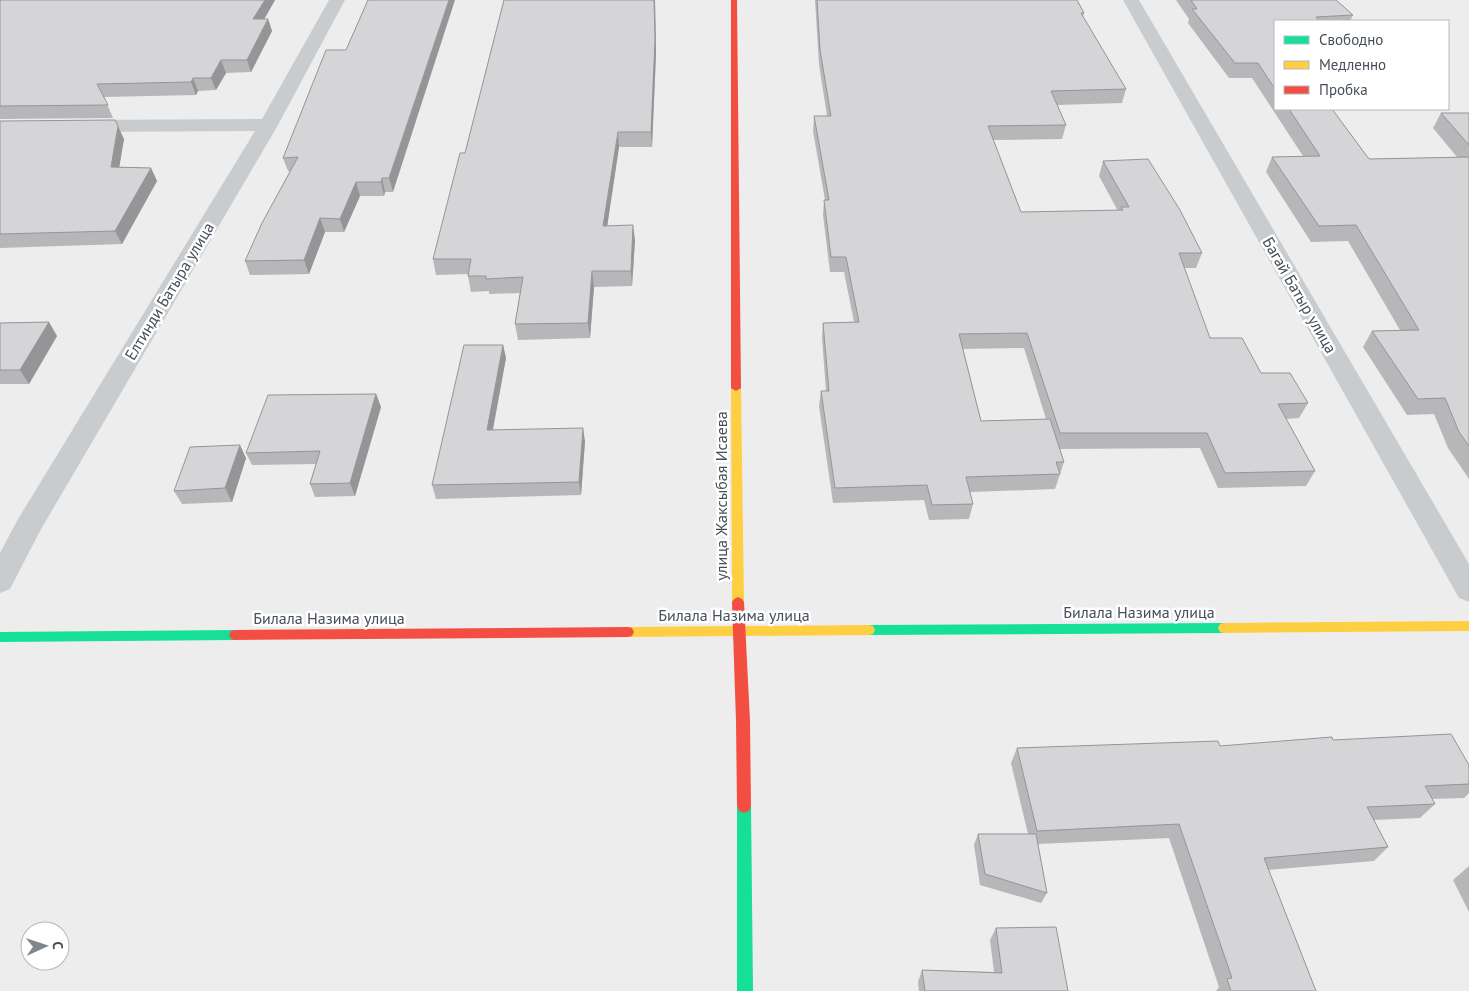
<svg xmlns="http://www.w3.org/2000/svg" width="1469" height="991" font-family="'PT Sans',sans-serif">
	<rect width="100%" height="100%" fill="#eeeded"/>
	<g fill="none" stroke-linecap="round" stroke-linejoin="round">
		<!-- street -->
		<g fill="#c9ccce" fill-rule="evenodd">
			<polygon points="329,0 345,0 278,125 40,531 10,589 0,593 0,553 18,519 255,131 79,132 72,130 69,126 72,122 79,120 262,119"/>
			<polygon points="1123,0 1139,0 1469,564 1469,602 1459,598"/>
		</g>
		<!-- fast -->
		<g fill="#16e098" fill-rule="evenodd">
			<polygon points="1224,623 1228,624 1230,628 1228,632 1224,633 869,635 865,634 863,630 865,626 869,625"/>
			<polygon points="235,630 239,631 241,635 239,639 235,640 0,642 0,632"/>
			<polygon points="744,799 749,801 751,806 753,991 737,991 737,806 739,801"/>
		</g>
		<!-- slow -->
		<g fill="#ffcf43" fill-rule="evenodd">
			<polygon points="736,385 741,388 744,602 742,605 738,607 734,605 732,602 731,388"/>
			<polygon points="1469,621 1469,631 1224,633 1220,632 1218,628 1220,624 1224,623"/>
			<polygon points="869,625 873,626 875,630 873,634 869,635 628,637 624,636 622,632 624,628 628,627"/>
		</g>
		<!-- jam -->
		<g fill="#f24e42" fill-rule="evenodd">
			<polygon points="731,0 737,0 741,388 736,391 731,388"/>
			<polygon points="738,597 742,599 744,602 750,721 751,806 749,811 744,813 739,811 737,806 736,721 732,602 734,599"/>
			<polygon points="628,627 632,628 634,632 632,636 628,637 235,640 231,639 229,635 231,631 235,630"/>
		</g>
	</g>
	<!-- wall -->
	<g fill="#b7b7ba" fill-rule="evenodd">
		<polygon points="0,0 275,0 264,19 268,19 272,31 251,72 226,73 216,90 198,91 196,95 104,97 113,118 0,119"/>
		<polygon points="368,0 393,192 385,192 384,196 360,196 344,232 325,232 309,274 250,275 245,261 290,171 288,171 283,158 346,50"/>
		<polygon points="504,0 655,0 656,54 652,147 619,147 607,226 635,240 632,286 594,287 590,338 518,340 515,324 520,293 489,294 489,291 471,292 468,276 468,274 436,275 433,259 465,153"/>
		<path d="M 815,0 L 1077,0 L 1084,13 L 1083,17 L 1126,89 L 1122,103 L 1057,105 L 1066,125 L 1062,139 L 993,140 L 1021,212 L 1118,211 L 1099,176 L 1103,161 L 1202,253 L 1196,268 L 1184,268 L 1210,338 L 1261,373 L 1308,403 L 1299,418 L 1286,419 L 1315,471 L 1306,486 L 1218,488 L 1200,448 L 1059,449 L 1064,462 L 1055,489 L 970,492 L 973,504 L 969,519 L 929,520 L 924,500 L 833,503 L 819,406 L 821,391 L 826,391 L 822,338 L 823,323 L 854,322 L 844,272 L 830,272 L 823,215 L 824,200 L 825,200 L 813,131 L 814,116 L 827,116 L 819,64 ZM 1024,348 L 1046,419 L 981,421 L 963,349 Z"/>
		<polygon points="1176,0 1336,0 1353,15 1350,21 1275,21 1275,109 1332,109 1369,159 1457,157 1433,128 1441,113 1469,113 1469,479 1448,448 1434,414 1407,415 1363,347 1372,331 1400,330 1348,241 1311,242 1266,172 1272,157 1303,156 1252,78 1229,78 1188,23 1189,19"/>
		<polygon points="0,121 124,139 119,167 151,168 157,181 122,244 0,248"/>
		<polygon points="0,323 57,336 29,384 0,384"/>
		<polygon points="503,345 506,358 493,430 585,441 581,495 436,499 432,485"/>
		<polygon points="376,394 381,407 355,496 315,497 310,484 316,464 252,465 246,453"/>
		<polygon points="246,458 232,502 182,504 174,491"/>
		<polygon points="1333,740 1469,765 1469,793 1464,798 1432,799 1435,804 1420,818 1374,820 1388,847 1374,861 1268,870 1316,991 1216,991 1219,987 1169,838 1038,844 1047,893 1041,903 980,885 974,845 978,834 1028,834 1011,763 1017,748 1220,746"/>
		<polygon points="1469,866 1469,912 1453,880"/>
		<polygon points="996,928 1068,991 919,991 918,982 922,970 994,972 990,940"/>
	</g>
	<!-- shaded-wall -->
	<g fill="#959597">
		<polygon points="265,0 275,0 257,32 253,19"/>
		<polygon points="449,0 455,0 393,192 389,178"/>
		<polygon points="654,0 655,0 656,54 652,147 651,132"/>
		<polygon points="268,19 272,31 251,72 247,60"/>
		<polygon points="221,60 226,73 216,90 211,78"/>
		<polygon points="193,78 198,91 196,95 191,82"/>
		<polygon points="118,126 124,139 117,181 111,167"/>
		<polygon points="618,132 619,147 605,241 603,226"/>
		<polygon points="151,168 157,181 122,244 115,231"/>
		<polygon points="382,178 385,192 384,196 381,182"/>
		<polygon points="356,182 360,196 344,232 340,219"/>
		<polygon points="320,218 325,232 309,274 304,260"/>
		<polygon points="633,225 635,240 632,286 631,271"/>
		<polygon points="592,271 594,287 590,338 588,323"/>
		<polygon points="49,322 57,336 29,384 20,370"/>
		<polygon points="503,345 506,358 490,444 487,430"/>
		<polygon points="376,394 381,407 355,496 350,483"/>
		<polygon points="583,428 585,441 581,495 579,482"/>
		<polygon points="240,445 246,458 232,502 225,488"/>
	</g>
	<!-- building -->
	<g fill="#d5d5d8" stroke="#959597">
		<polygon points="0,0 265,0 253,19 268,19 247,60 221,60 211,78 193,78 191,82 97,84 108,105 0,106"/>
		<polygon points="368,0 449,0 389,178 382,178 381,182 356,182 340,219 320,218 304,260 245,261 262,223 298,157 283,158 326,50 346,50"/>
		<polygon points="504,0 654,0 655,40 651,132 618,132 603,226 633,225 631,271 592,271 588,323 515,324 523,277 486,279 486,276 468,276 471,259 433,259 460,153 465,153"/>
		<polygon points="817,0 1077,0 1084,13 1081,13 1126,89 1051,91 1066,125 988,126 1021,212 1123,210 1121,207 1129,207 1103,161 1148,159 1180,210 1202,253 1179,253 1210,338 1242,338 1261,373 1290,373 1308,403 1278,404 1315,471 1225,473 1207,433 1060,433 1027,333 959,334 981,421 1050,419 1064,462 1056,462 1060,474 966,477 973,504 932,505 927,485 835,488 821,391 829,391 823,323 859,322 846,257 831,257 824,200 829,200 814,116 831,116 820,50"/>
		<polygon points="1191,0 1336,0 1353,15 1316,17 1319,21 1275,21 1275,89 1258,63 1235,63 1192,9 1197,9"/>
		<polygon points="1289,109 1332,109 1369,159 1469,157 1469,446 1459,432 1445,398 1418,399 1372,331 1419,330 1356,225 1319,226 1272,157 1320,156"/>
		<polygon points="1441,113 1469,113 1469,145"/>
		<polygon points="115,120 118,126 111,167 151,168 115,231 0,234 0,121"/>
		<polygon points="49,322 20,370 0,370 0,323"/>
		<polygon points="464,345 503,345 487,430 583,428 579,482 432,485"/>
		<polygon points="376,394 350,483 310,484 320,451 246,453 268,395"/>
		<polygon points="240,445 225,488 174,491 190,447"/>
		<polygon points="1451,734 1469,765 1469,784 1425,786 1435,804 1367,807 1388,847 1264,858 1316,991 1231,991 1227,979 1232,978 1179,824 1037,831 1017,748 1218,741 1220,746 1332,737 1333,740"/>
		<polygon points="978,834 1036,834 1047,893 985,874"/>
		<polygon points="1056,927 1068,991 925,991 922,970 1002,973 996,928"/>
	</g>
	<g text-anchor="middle" stroke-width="5" stroke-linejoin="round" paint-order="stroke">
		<!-- street labels -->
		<g font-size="16" fill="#454e5a" stroke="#fff">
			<text transform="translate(169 291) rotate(-59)" y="6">Елтинди Батыра улица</text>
			<text transform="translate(1300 295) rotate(60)" y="6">Багай Батыр улица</text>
			<text transform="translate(721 496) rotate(-90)" y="6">улица Жаксыбая Исаева</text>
			<text x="1139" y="618">Билала Назима улица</text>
			<text x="734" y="621">Билала Назима улица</text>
			<text x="329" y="624">Билала Назима улица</text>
		</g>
	</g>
	<!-- legend -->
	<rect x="1274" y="20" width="175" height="90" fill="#ffffff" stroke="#b5b8bd"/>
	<rect x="1284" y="36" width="25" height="8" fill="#16e098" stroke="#b5b8bd"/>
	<text x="1319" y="45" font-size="15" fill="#454e5a">Свободно</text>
	<rect x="1284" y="61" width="25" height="8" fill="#ffcf43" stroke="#b5b8bd"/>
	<text x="1319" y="70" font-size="15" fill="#454e5a">Медленно</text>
	<rect x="1284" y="86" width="25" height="8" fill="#f24e42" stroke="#b5b8bd"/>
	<text x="1319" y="95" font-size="15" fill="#454e5a">Пробка</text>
	<!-- north arrow -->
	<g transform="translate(45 946) rotate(87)"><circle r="24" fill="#ffffff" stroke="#b5b8bd"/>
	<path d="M0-4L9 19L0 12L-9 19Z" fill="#80868d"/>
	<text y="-8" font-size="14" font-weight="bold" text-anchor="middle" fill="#454e5a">С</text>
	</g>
</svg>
